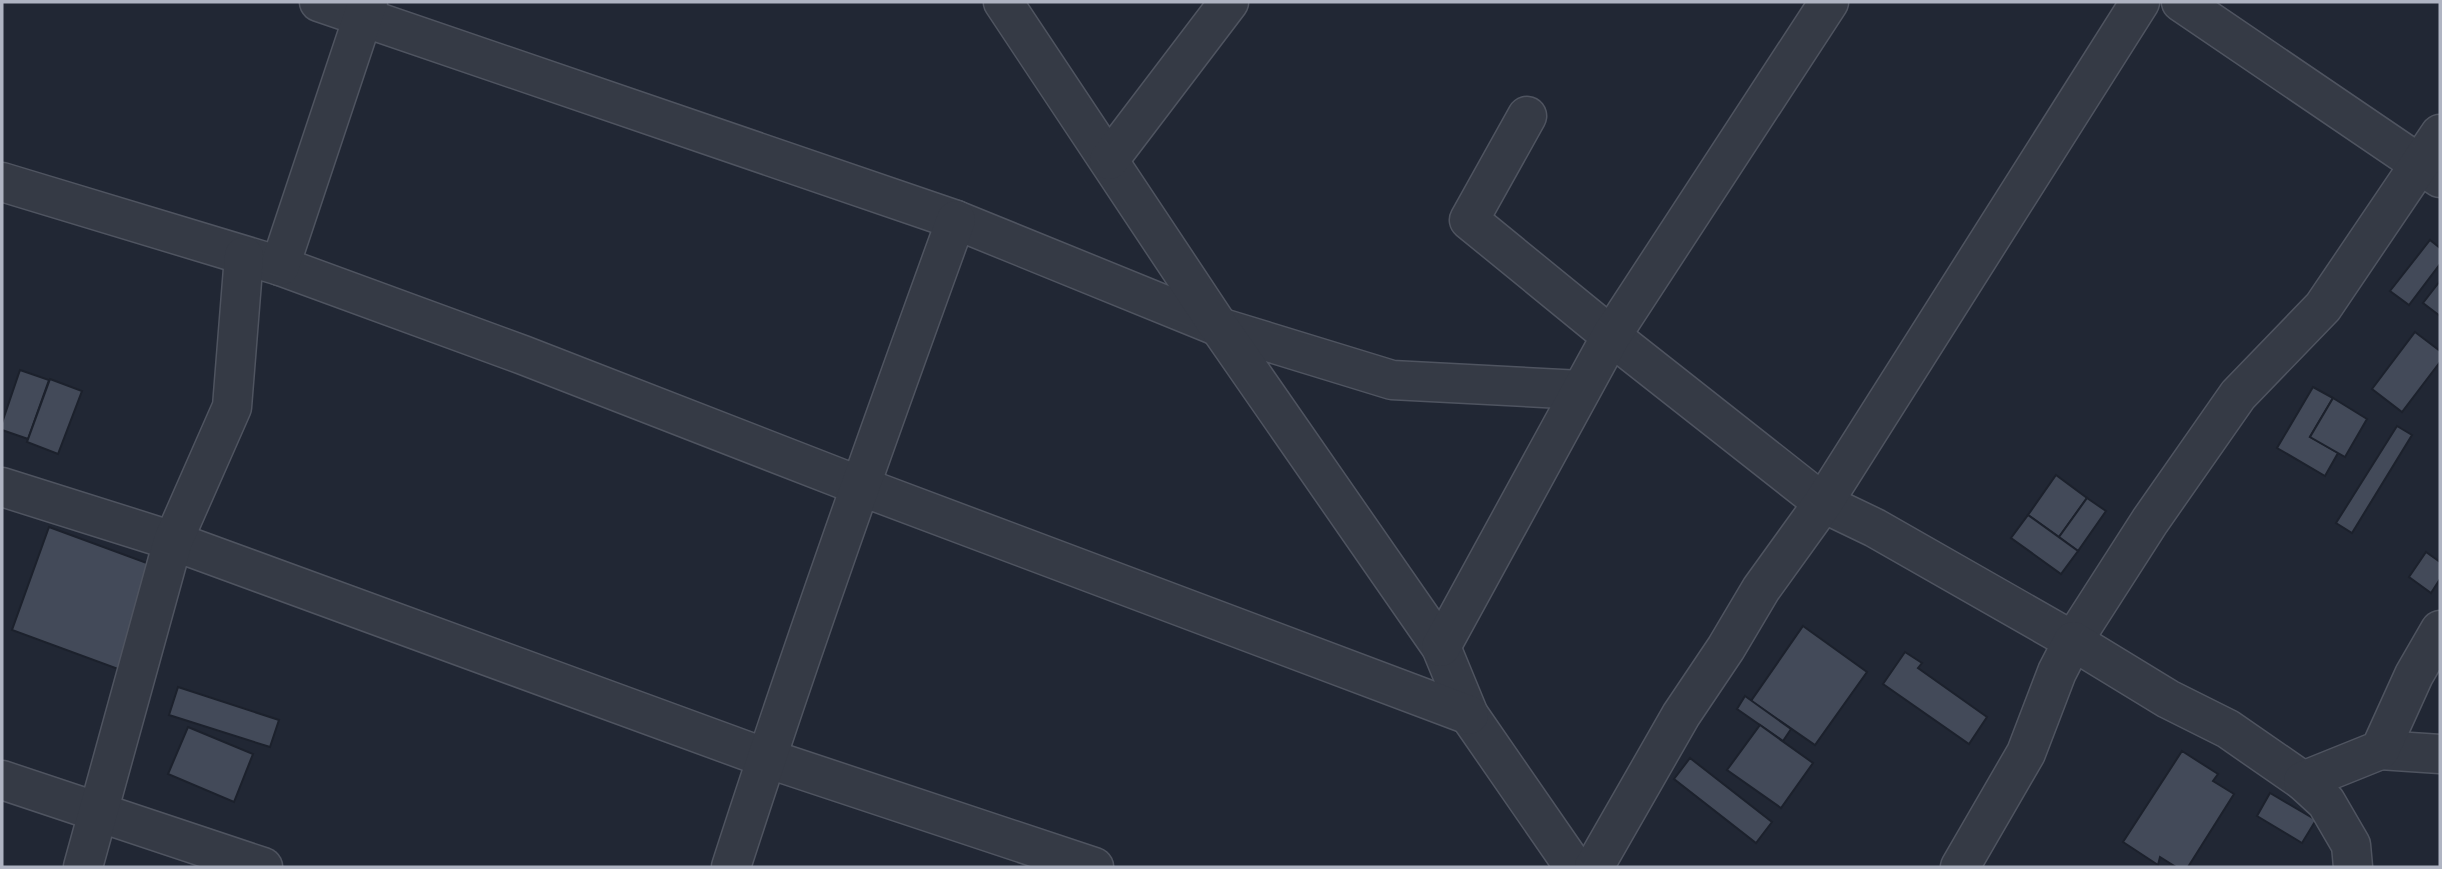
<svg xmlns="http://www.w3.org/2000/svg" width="2442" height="869" font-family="Montserrat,sans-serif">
	<rect width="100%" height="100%" fill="#212734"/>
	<!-- building -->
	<g fill="#434a59" stroke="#1c212c" stroke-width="2">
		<polygon points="2430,240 2440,248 2440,264 2409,305 2390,291"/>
		<polygon points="2440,281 2440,316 2423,303"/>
		<polygon points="2415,332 2440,351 2440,362 2402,412 2372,389"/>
		<polygon points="20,370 49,380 28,439 2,430 2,423"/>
		<polygon points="50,379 82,391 58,454 27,442"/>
		<polygon points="2313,387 2333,398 2310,437 2338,453 2325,476 2277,448"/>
		<polygon points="2333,398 2367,419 2345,457 2310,437"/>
		<polygon points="2397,426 2412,435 2352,533 2336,523"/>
		<polygon points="2056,475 2087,498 2059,537 2028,515"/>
		<polygon points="2087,498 2106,511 2078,551 2059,537"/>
		<polygon points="2028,515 2078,551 2061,574 2011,538"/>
		<polygon points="49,527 155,566 118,669 12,630"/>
		<polygon points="2426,552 2440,562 2440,579 2431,593 2409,577"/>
		<polygon points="1803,626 1867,672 1815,745 1751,701"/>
		<polygon points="1905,652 1922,663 1918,668 1987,717 1969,744 1883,684"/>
		<polygon points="178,687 279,720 270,747 169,715"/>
		<polygon points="1745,696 1791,729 1783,741 1737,709"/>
		<polygon points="1760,725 1813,763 1781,808 1727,770"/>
		<polygon points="188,727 253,754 234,802 168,774"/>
		<polygon points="2182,751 2218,774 2213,781 2234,794 2188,867 2176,867 2160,857 2158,865 2123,842"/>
		<polygon points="1690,758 1772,822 1756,843 1674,779"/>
		<polygon points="2270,793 2316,820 2302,843 2257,816"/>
	</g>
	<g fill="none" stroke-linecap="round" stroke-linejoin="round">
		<defs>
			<g id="minor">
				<polyline points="319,2 956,220 1219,327 1392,380 1581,390"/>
				<polyline points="1003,2 1219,327 1441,647 1469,715 1574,867"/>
				<polyline points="2181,2 2440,178"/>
				<polyline points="1527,116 1469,220 1611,336 1823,503 1875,528 2073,641 2150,521 2238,395 2323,307 2440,134"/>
				<polyline points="1109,160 1229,2"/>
				<polyline points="2,182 280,266 523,355 860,486 1469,715"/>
				<polyline points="280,266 368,2"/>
				<polyline points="2,487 173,541 766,758 1094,867"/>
				<polyline points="1441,647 1611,336 1829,2"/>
				<polyline points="2380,750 2440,754"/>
				<polyline points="2,780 263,867"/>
				<polyline points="83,867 173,541 232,407 244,256"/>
				<path d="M 731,867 C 801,650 878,435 956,220"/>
				<polyline points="1594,867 1681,715 1726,648 1761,589 1823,503 2140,2"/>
				<polyline points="1960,867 2026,753 2057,672 2073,641 2168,699 2228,729 2303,781"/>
				<polyline points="2353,867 2351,845 2326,802 2303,781 2380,750 2414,675 2440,630"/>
			</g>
		</defs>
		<!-- minor casing -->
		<use href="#minor" stroke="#4f5460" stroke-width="41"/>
		<!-- minor -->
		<use href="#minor" stroke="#353a45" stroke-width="38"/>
	</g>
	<!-- border -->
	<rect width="2442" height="869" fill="none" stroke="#afb4c2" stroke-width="7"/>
</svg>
